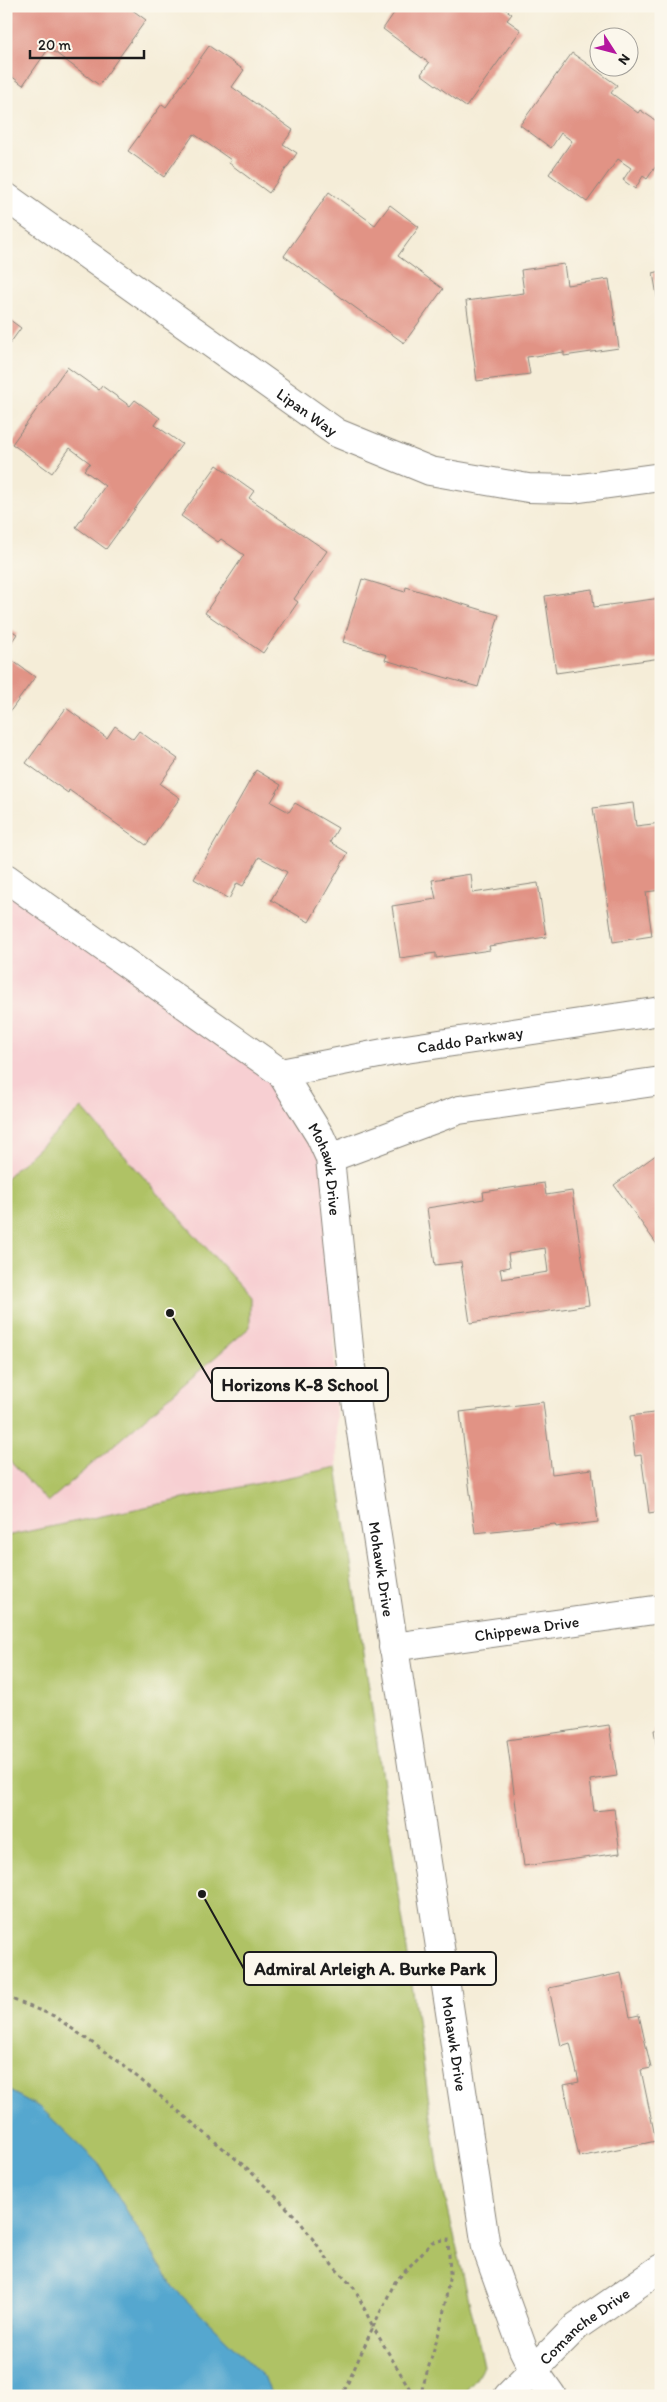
<svg xmlns="http://www.w3.org/2000/svg" width="667" height="2402" font-family="Itim,sans-serif">
	<rect width="100%" height="100%" fill="#fbf7ec"/>
	<filter id="ink" filterUnits="userSpaceOnUse"><feTurbulence type="fractalNoise" baseFrequency=".02" numOctaves="2"/><feDisplacementMap in="SourceGraphic" scale="10" xChannelSelector="R" yChannelSelector="G"/><feConvolveMatrix kernelMatrix="1 2 1 2 8 2 1 2 1" color-interpolation-filters="sRGB"/></filter>
	<filter id="wash" filterUnits="userSpaceOnUse"><feTurbulence type="fractalNoise" baseFrequency=".0096" numOctaves="4" result="noise"/><feDisplacementMap in="SourceGraphic" scale="20" xChannelSelector="R" yChannelSelector="G"/><feGaussianBlur stdDeviation="1.12" result="paint"/><feColorMatrix in="noise" values="0 0 0 0 0 0 0 0 0 0 0 0 0 0 0 0 0 1.4 0 .05"/><feComposite in="paint" operator="in"/></filter>
	<g filter="url(#wash)">
		<rect width="100%" height="100%" fill="#f5edd8"/>
		<!-- built -->
		<polygon fill="#f7cfd2" points="6,877 281,1073 330,1158 337,1467 6,1536"/>
		<!-- green -->
		<g fill="#afc265" stroke="#666f40">
			<polygon points="82,1108 250,1297 250,1327 48,1502 6,1457 6,1178"/>
			<polygon points="337,1467 439,2171 484,2365 476,2379 461,2396 6,2396 6,1536"/>
		</g>
		<!-- water -->
		<polygon fill="#54a7cf" stroke="#386276" points="6,2089 41,2108 98,2163 173,2287 264,2377 272,2396 6,2396"/>
		<g id="blocks">
			<!-- building -->
			<g fill="#e19385" fill-rule="evenodd">
				<polygon points="8,6 12,9 14,6 127,6 146,20 99,85 49,48 23,85 6,72 6,9"/>
				<polygon points="385,6 501,6 512,14 507,20 521,30 466,107 421,74 429,63 383,29 394,13"/>
				<polygon points="209,46 244,70 232,87 293,130 283,144 297,153 269,193 229,163 231,160 194,134 164,177 128,151 162,104 166,107"/>
				<polygon points="572,53 617,85 611,93 638,113 640,110 661,124 661,159 647,179 643,176 635,189 623,180 631,168 618,159 587,202 549,174 572,141 561,133 551,148 520,125"/>
				<polygon points="329,192 375,225 390,205 419,227 398,256 443,289 404,343 284,256"/>
				<polygon points="564,264 567,285 609,279 619,348 564,356 564,352 527,357 530,374 477,381 466,301 524,293 521,270"/>
				<polygon points="661,271 661,313 660,313 653,273"/>
				<polygon points="6,317 21,328 6,349"/>
				<polygon points="656,319 661,319 661,342 660,342"/>
				<polygon points="67,367 99,390 102,386 130,406 135,400 160,418 155,425 182,444 106,549 76,527 105,486 84,470 90,463 70,448 52,473 12,444"/>
				<polygon points="217,465 254,491 249,498 327,551 294,599 298,602 263,653 205,613 244,555 221,539 218,542 181,516"/>
				<polygon points="362,579 405,592 406,587 499,615 478,687 385,660 387,655 343,642"/>
				<polygon points="592,589 594,607 661,598 661,658 556,673 545,596"/>
				<polygon points="6,627 17,634 6,650"/>
				<polygon points="6,656 35,677 6,717"/>
				<polygon points="66,708 107,738 115,726 133,739 139,731 178,759 160,784 180,798 146,845 69,790 68,793 26,763"/>
				<polygon points="256,770 281,785 271,802 289,812 295,803 338,828 330,842 348,853 309,922 271,900 287,872 259,857 243,886 237,883 229,899 194,879"/>
				<polygon points="633,803 636,826 661,823 661,890 646,892 652,936 613,942 593,808"/>
				<polygon points="471,874 473,893 538,883 546,937 489,946 490,950 436,958 436,953 400,958 392,906 436,899 432,880"/>
				<polygon points="660,1152 661,1154 661,1250 614,1185"/>
				<path d="M 544,1183 L 546,1195 L 572,1191 L 589,1305 L 470,1323 L 461,1262 L 435,1265 L 427,1208 L 484,1199 L 483,1192 ZM 545,1248 L 548,1272 L 502,1279 L 500,1269 L 510,1267 L 508,1254 Z"/>
				<polygon points="543,1402 552,1474 592,1469 598,1522 556,1527 555,1524 475,1533 460,1412"/>
				<polygon points="661,1412 661,1511 649,1513 641,1455 635,1456 630,1416"/>
				<polygon points="609,1725 617,1776 590,1780 594,1811 614,1809 620,1853 524,1866 507,1740"/>
				<polygon points="661,1729 661,1767 660,1767 654,1730"/>
				<polygon points="621,1973 630,2017 639,2015 651,2068 641,2070 656,2141 579,2157 564,2085 579,2082 570,2043 561,2046 549,1988"/>
			</g>
		</g>
	</g>
	<g filter="url(#ink)">
		<use href="#blocks" fill-opacity="0" stroke="#88847a" stroke-width="1"/>
		<g fill="none" stroke-linecap="round" stroke-linejoin="round">
			<defs>
				<g id="minor">
					<path id="s1" d="M 6,197 L 337,433 L 430,471 L 528,488 L 573,489 L 661,477"/>
					<path id="s2" d="M 6,878 L 281,1073 L 320,1136 L 330,1158 L 351,1367 L 486,2247 L 523,2349 L 533,2369 L 552,2396"/>
					<path id="s3" d="M 281,1073 L 399,1050 L 661,1011"/>
					<polyline points="330,1158 459,1110 661,1081"/>
					<path id="s4" d="M 393,1647 L 661,1609"/>
					<path id="s5" d="M 508,2396 L 577,2326 L 661,2268"/>
				</g>
			</defs>
			<!-- minor casing -->
			<use href="#minor" stroke="#88847a" stroke-width="30"/>
			<!-- path -->
			<g stroke="#88847a" stroke-width="3" stroke-dasharray="4 4" stroke-linecap="butt">
				<polyline points="6,1997 54,2016 118,2061 248,2169 298,2219 332,2265 355,2289 373,2327 342,2396"/>
				<polyline points="414,2396 373,2327 395,2282 432,2242 448,2239 450,2273 442,2322 420,2396"/>
			</g>
			<!-- minor -->
			<use href="#minor" stroke="#fff" stroke-width="28"/>
		</g>
	</g>
	<g text-anchor="middle" stroke-width="4" stroke-linejoin="round" paint-order="stroke">
		<!-- street labels -->
		<g font-size="16" fill="#1c1c1c" stroke="#fbf7ec">
			<text dy="6" stroke="none"><textPath href="#s1" startOffset="370">Lipan Way</textPath></text>
			<text dy="6" stroke="none"><textPath href="#s3" startOffset="192">Caddo Parkway</textPath></text>
			<text dy="6" stroke="none"><textPath href="#s2" startOffset="445">Mohawk Drive</textPath></text>
			<text dy="6" stroke="none"><textPath href="#s2" startOffset="850">Mohawk Drive</textPath></text>
			<text dy="6" stroke="none"><textPath href="#s4" startOffset="135">Chippewa Drive</textPath></text>
			<text dy="6" stroke="none"><textPath href="#s2" startOffset="1330">Mohawk Drive</textPath></text>
			<text dy="6" stroke="none"><textPath href="#s5" startOffset="104">Comanche Drive</textPath></text>
		</g>
	</g>
	<!-- callouts -->
	<path fill="none" stroke="#1c1c1c" stroke-width="2" d="M170 1313L212 1384M202 1894L244 1969"/>
	<g fill="#1c1c1c" stroke="#fbf7ec" stroke-width="2">
		<circle cx="170" cy="1313" r="5"/>
		<circle cx="202" cy="1894" r="5"/>
	</g>
	<g fill="#fbf7ec" stroke="#1c1c1c" stroke-width="2">
		<rect x="212" y="1368" width="176" height="33" rx="5"/>
		<rect x="244" y="1952" width="252" height="33" rx="5"/>
	</g>
	<g font-size="18" text-anchor="middle" font-weight="bold" fill="#1c1c1c">
		<text x="300" y="1391">Horizons K-8 School</text>
		<text x="370" y="1975">Admiral Arleigh A. Burke Park</text>
	</g>
	<!-- margin -->
	<rect width="667" height="2402" fill="none" stroke="#fbf7ec" stroke-width="25"/>
	<!-- north arrow -->
	<g transform="translate(614 52) rotate(126)"><circle r="24" fill="#fbf7ec" stroke="#a29f99"/>
	<path d="M0-4L9 19L0 12L-9 19Z" fill="#b5179e"/>
	<text y="-8" font-size="14" font-weight="bold" text-anchor="middle" fill="#1c1c1c">N</text>
	</g>
	<!-- scale -->
	<path d="M30 50v8h114v-8" fill="none" stroke="#1c1c1c" stroke-width="2.5"/>
	<text x="38" y="50" font-size="15" fill="#1c1c1c" stroke="#fbf7ec" stroke-width="4" paint-order="stroke">20 m</text>
</svg>
